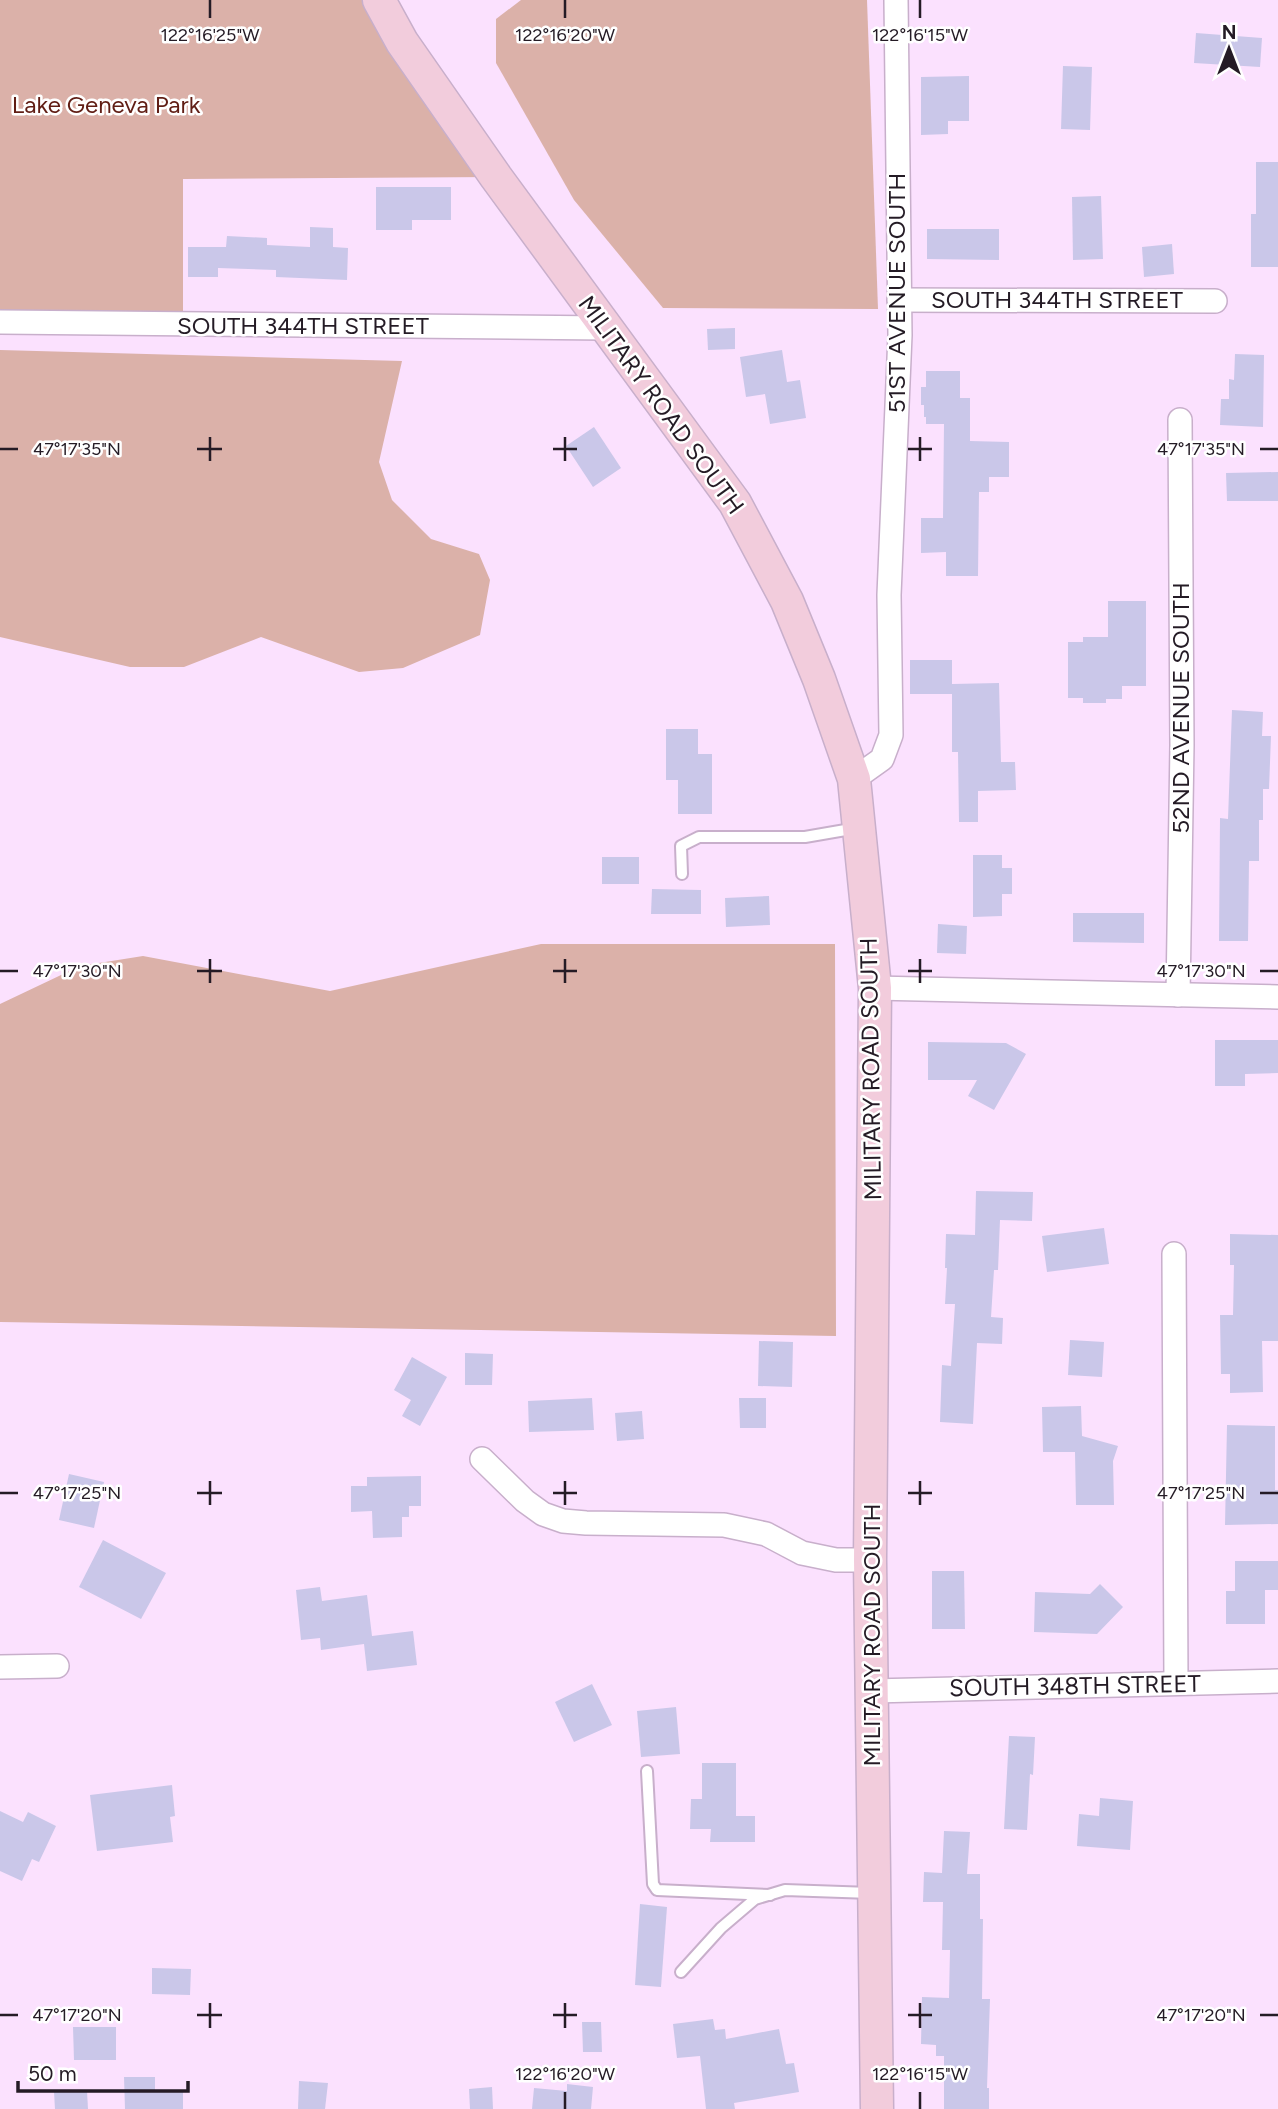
<svg xmlns="http://www.w3.org/2000/svg" width="1278" height="2109" font-family="Figtree,sans-serif">
	<rect width="100%" height="100%" fill="#fbe1fe"/>
	<!-- green -->
	<g fill="#dbb1a9">
		<polygon points="0,0 379,0 496,177 183,179 183,325 0,322"/>
		<polygon points="521,0 867,0 878,309 663,308 574,200 496,63 496,19"/>
		<polygon points="0,350 402,361 379,462 392,500 431,539 479,554 490,580 480,635 403,668 359,672 261,637 184,667 130,667 0,637"/>
		<polygon points="541,944 835,944 836,1336 0,1322 0,1004 80,966 143,956 330,991"/>
	</g>
	<!-- building -->
	<g fill="#cac7e9">
		<polygon points="1196,33 1262,38 1260,67 1194,63"/>
		<polygon points="1063,66 1092,67 1090,130 1061,129"/>
		<polygon points="969,76 969,121 948,121 948,134 921,135 921,77"/>
		<polygon points="1256,162 1278,162 1278,267 1251,267 1251,214 1256,214"/>
		<polygon points="376,187 451,187 451,220 412,220 412,230 376,230"/>
		<polygon points="1101,196 1103,259 1073,260 1072,197"/>
		<polygon points="310,227 333,228 333,247 348,248 347,280 276,277 276,270 218,268 218,277 188,277 188,247 226,247 227,236 267,238 267,245 310,247"/>
		<polygon points="927,229 999,229 999,260 927,259"/>
		<polygon points="1172,244 1174,274 1144,277 1142,247"/>
		<polygon points="735,328 735,349 708,350 707,329"/>
		<polygon points="782,350 787,382 800,380 806,418 770,424 765,394 746,397 740,357"/>
		<polygon points="1235,354 1264,355 1263,427 1220,425 1221,399 1229,399 1229,379 1234,380"/>
		<polygon points="926,371 960,371 960,398 970,398 970,441 1009,442 1009,477 989,477 989,492 979,492 978,576 946,576 946,552 921,553 921,518 943,518 944,424 926,424 926,417 924,417 924,405 921,405 921,387 926,387"/>
		<polygon points="594,427 621,468 593,487 566,446"/>
		<polygon points="1278,472 1278,501 1227,501 1226,473"/>
		<polygon points="1108,601 1146,601 1146,686 1122,686 1122,699 1106,699 1106,703 1083,703 1083,698 1068,698 1068,642 1083,642 1083,637 1108,637"/>
		<polygon points="910,660 952,660 952,684 999,683 1001,762 1015,762 1016,790 978,791 978,822 959,822 958,752 952,752 952,694 910,694"/>
		<polygon points="1232,710 1263,712 1262,736 1271,736 1269,789 1263,789 1263,820 1259,820 1259,861 1249,861 1248,941 1219,941 1220,818 1228,819"/>
		<polygon points="666,729 698,729 698,754 712,754 712,814 678,814 678,780 666,780"/>
		<polygon points="973,855 1002,855 1002,868 1012,868 1012,894 1002,894 1002,916 973,917"/>
		<rect x="602" y="857" width="37" height="27"/>
		<polygon points="652,889 701,890 701,914 651,914"/>
		<polygon points="769,896 770,925 726,927 725,898"/>
		<polygon points="1073,913 1144,913 1144,943 1073,942"/>
		<polygon points="938,924 967,926 966,954 937,953"/>
		<polygon points="1215,1040 1278,1040 1278,1073 1245,1074 1245,1086 1215,1086"/>
		<polygon points="928,1042 1006,1043 1026,1054 994,1110 968,1096 977,1080 928,1080"/>
		<polygon points="976,1191 1033,1192 1032,1221 1000,1220 998,1270 994,1270 991,1317 1003,1318 1002,1344 977,1343 973,1424 940,1422 942,1365 951,1366 955,1304 945,1304 947,1268 945,1268 946,1234 975,1235"/>
		<polygon points="1104,1228 1109,1264 1047,1272 1042,1236"/>
		<polygon points="1230,1234 1278,1235 1278,1341 1262,1341 1263,1392 1230,1393 1230,1374 1221,1374 1220,1315 1233,1315 1234,1265 1230,1265"/>
		<polygon points="1070,1340 1104,1342 1102,1377 1068,1375"/>
		<polygon points="759,1341 793,1342 792,1387 758,1386"/>
		<polygon points="465,1353 493,1354 492,1385 465,1385"/>
		<polygon points="412,1357 447,1377 420,1426 402,1416 411,1400 394,1390"/>
		<polygon points="592,1398 594,1430 529,1432 528,1401"/>
		<polygon points="739,1398 766,1398 766,1428 740,1428"/>
		<polygon points="1081,1406 1082,1436 1118,1446 1113,1461 1114,1505 1076,1505 1075,1452 1043,1452 1042,1407"/>
		<polygon points="642,1411 644,1439 617,1441 615,1413"/>
		<polygon points="1227,1425 1275,1426 1275,1490 1278,1490 1278,1524 1225,1525"/>
		<polygon points="69,1474 104,1482 94,1528 59,1520"/>
		<polygon points="421,1476 421,1506 409,1506 409,1517 402,1517 402,1537 373,1538 372,1511 351,1512 351,1486 367,1486 367,1477"/>
		<polygon points="103,1540 166,1573 141,1619 79,1587"/>
		<polygon points="1235,1561 1278,1561 1278,1590 1265,1590 1265,1624 1226,1624 1226,1591 1235,1591"/>
		<polygon points="932,1571 964,1571 965,1629 932,1629"/>
		<polygon points="1100,1584 1123,1607 1097,1634 1034,1632 1035,1592 1090,1594"/>
		<polygon points="320,1587 322,1601 367,1595 372,1636 413,1631 417,1665 367,1671 364,1644 321,1650 320,1638 301,1640 296,1590"/>
		<polygon points="592,1684 612,1725 574,1742 555,1702"/>
		<polygon points="676,1707 680,1754 641,1757 637,1711"/>
		<polygon points="1009,1736 1035,1737 1033,1775 1030,1774 1027,1830 1004,1829"/>
		<polygon points="702,1763 736,1763 736,1816 755,1816 755,1842 710,1842 711,1829 690,1829 691,1799 702,1799"/>
		<polygon points="172,1785 175,1816 170,1817 173,1842 97,1851 90,1795"/>
		<polygon points="1100,1798 1133,1801 1130,1850 1077,1846 1079,1814 1099,1816"/>
		<polygon points="0,1811 23,1822 28,1812 56,1826 39,1862 32,1859 22,1881 0,1871"/>
		<polygon points="944,1831 970,1832 967,1874 980,1874 980,1919 983,1919 982,1999 990,1999 987,2088 989,2088 989,2109 944,2109 944,2056 936,2056 936,2045 921,2044 922,1997 949,1998 950,1950 942,1950 943,1902 923,1902 924,1872 942,1873"/>
		<polygon points="640,1904 667,1907 661,1987 635,1985"/>
		<polygon points="152,1968 191,1969 190,1995 152,1994"/>
		<polygon points="713,2019 715,2030 725,2029 726,2039 779,2029 786,2064 794,2063 799,2092 734,2103 735,2109 706,2109 700,2056 677,2058 673,2024"/>
		<polygon points="582,2022 601,2022 602,2052 583,2052"/>
		<polygon points="73,2027 116,2027 116,2060 74,2060"/>
		<polygon points="124,2077 155,2077 155,2091 183,2090 183,2109 125,2109"/>
		<polygon points="299,2081 328,2083 325,2109 298,2109"/>
		<polygon points="567,2084 593,2087 591,2109 532,2109 534,2088 567,2091"/>
		<polygon points="492,2087 493,2109 470,2109 469,2089"/>
		<polygon points="87,2091 88,2109 55,2109 54,2092"/>
	</g>
	<g fill="none" stroke-linecap="round" stroke-linejoin="round">
		<defs>
			<g id="lane">
				<polyline points="682,874 681,846 699,837 805,837 857,828"/>
				<polyline points="647,1771 653,1884 657,1890 770,1895"/>
				<polyline points="681,1972 721,1928 755,1899 785,1890 871,1893"/>
			</g>
			<g id="street">
				<polyline points="899,300 1215,301"/>
				<polyline points="0,322 606,328"/>
				<polyline points="854,779 882,759 891,735 889,595 900,335 896,0"/>
				<polyline points="875,988 1278,997"/>
				<polyline points="1178,995 1182,745 1180,420"/>
				<polyline points="1174,1254 1176,1683"/>
				<polyline points="482,1459 525,1501 543,1514 563,1521 586,1523 724,1525 766,1534 802,1553 836,1560 870,1560"/>
				<polyline points="0,1667 57,1666"/>
				<polyline points="872,1691 1278,1681"/>
			</g>
			<polyline id="secondary" points="379,0 402,42 496,177 735,503 787,601 819,679 854,779 875,988 870,1560 877,2109"/>
		</defs>
		<!-- lane casing -->
		<use href="#lane" stroke="#c8afcb" stroke-width="14"/>
		<!-- street casing -->
		<use href="#street" stroke="#c8afcb" stroke-width="26"/>
		<!-- secondary casing -->
		<use href="#secondary" stroke="#c8afcb" stroke-width="35"/>
		<!-- lane -->
		<use href="#lane" stroke="#fff" stroke-width="10"/>
		<!-- street -->
		<use href="#street" stroke="#fff" stroke-width="23"/>
		<!-- secondary -->
		<use href="#secondary" stroke="#f2ccdc" stroke-width="32"/>
	</g>
	<!-- ticks -->
	<path fill="none" stroke="#241b25" stroke-width="2.5" d="M 210,0 L 210,18M 565,0 L 565,18M 920,0 L 920,18M 210,437 L 210,461M 565,437 L 565,461M 920,437 L 920,461M 0,449 L 18,449M 197,449 L 222,449M 553,449 L 577,449M 908,449 L 932,449M 1260,449 L 1278,449M 210,959 L 210,983M 565,959 L 565,983M 920,959 L 920,983M 0,971 L 18,971M 197,971 L 222,971M 553,971 L 577,971M 908,971 L 932,971M 1260,971 L 1278,971M 210,1481 L 210,1505M 565,1481 L 565,1505M 920,1481 L 920,1505M 0,1493 L 18,1493M 197,1493 L 222,1493M 553,1493 L 577,1493M 908,1493 L 932,1493M 1260,1493 L 1278,1493M 210,2003 L 210,2028M 565,2003 L 565,2028M 920,2003 L 920,2028M 0,2015 L 18,2015M 197,2015 L 222,2015M 553,2015 L 577,2015M 908,2015 L 932,2015M 1260,2015 L 1278,2015M 565,2092 L 565,2109M 920,2092 L 920,2109"/>
	<g text-anchor="middle" stroke-width="5" stroke-linejoin="round" paint-order="stroke">
		<!-- park labels -->
		<g font-size="24" fill="#601d14" stroke="#fff">
			<text x="106" y="113">Lake Geneva Park</text>
		</g>
		<!-- street labels -->
		<g font-size="24" fill="#241b25" stroke="#fff">
			<text transform="translate(897 293) rotate(-90)" y="8">51ST AVENUE SOUTH</text>
			<text x="1057" y="308">SOUTH 344TH STREET</text>
			<text x="303" y="334">SOUTH 344TH STREET</text>
			<text transform="translate(661 405) rotate(54)" y="8">MILITARY ROAD SOUTH</text>
			<text transform="translate(1181 708) rotate(-90)" y="8">52ND AVENUE SOUTH</text>
			<text transform="translate(871 1069) rotate(-91)" y="8">MILITARY ROAD SOUTH</text>
			<text transform="translate(872 1635) rotate(-90)" y="8">MILITARY ROAD SOUTH</text>
			<text transform="translate(1075 1686) rotate(-1)" y="8">SOUTH 348TH STREET</text>
		</g>
	</g>
	<g font-size="18" text-anchor="middle" fill="#241b25" stroke="#fff" stroke-width="5" stroke-linejoin="round" paint-order="stroke">
		<text x="210" y="41">122°16'25"W</text>
		<text x="565" y="41">122°16'20"W</text>
		<text x="920" y="41">122°16'15"W</text>
		<text x="77" y="455">47°17'35"N</text>
		<text x="1201" y="455">47°17'35"N</text>
		<text x="77" y="977">47°17'30"N</text>
		<text x="1201" y="977">47°17'30"N</text>
		<text x="77" y="1499">47°17'25"N</text>
		<text x="1201" y="1499">47°17'25"N</text>
		<text x="77" y="2021">47°17'20"N</text>
		<text x="1201" y="2021">47°17'20"N</text>
		<text x="565" y="2080">122°16'20"W</text>
		<text x="920" y="2080">122°16'15"W</text>
	</g>
	<!-- north arrow -->
	<g transform="translate(1229 49)" stroke="#ffffff" stroke-width="5" paint-order="stroke">
	<path d="M0-5L12 26L0 18L-12 26Z" fill="#241b25"/>
	<text y="-10" font-size="19" font-weight="bold" text-anchor="middle" fill="#241b25">N</text>
	</g>
	<!-- scale -->
	<path d="M18 2081v10h170v-10" fill="none" stroke="#241b25" stroke-width="3.5"/>
	<text x="28" y="2081" font-size="21" fill="#241b25" stroke="#ffffff" stroke-width="5" paint-order="stroke">50 m</text>
</svg>
